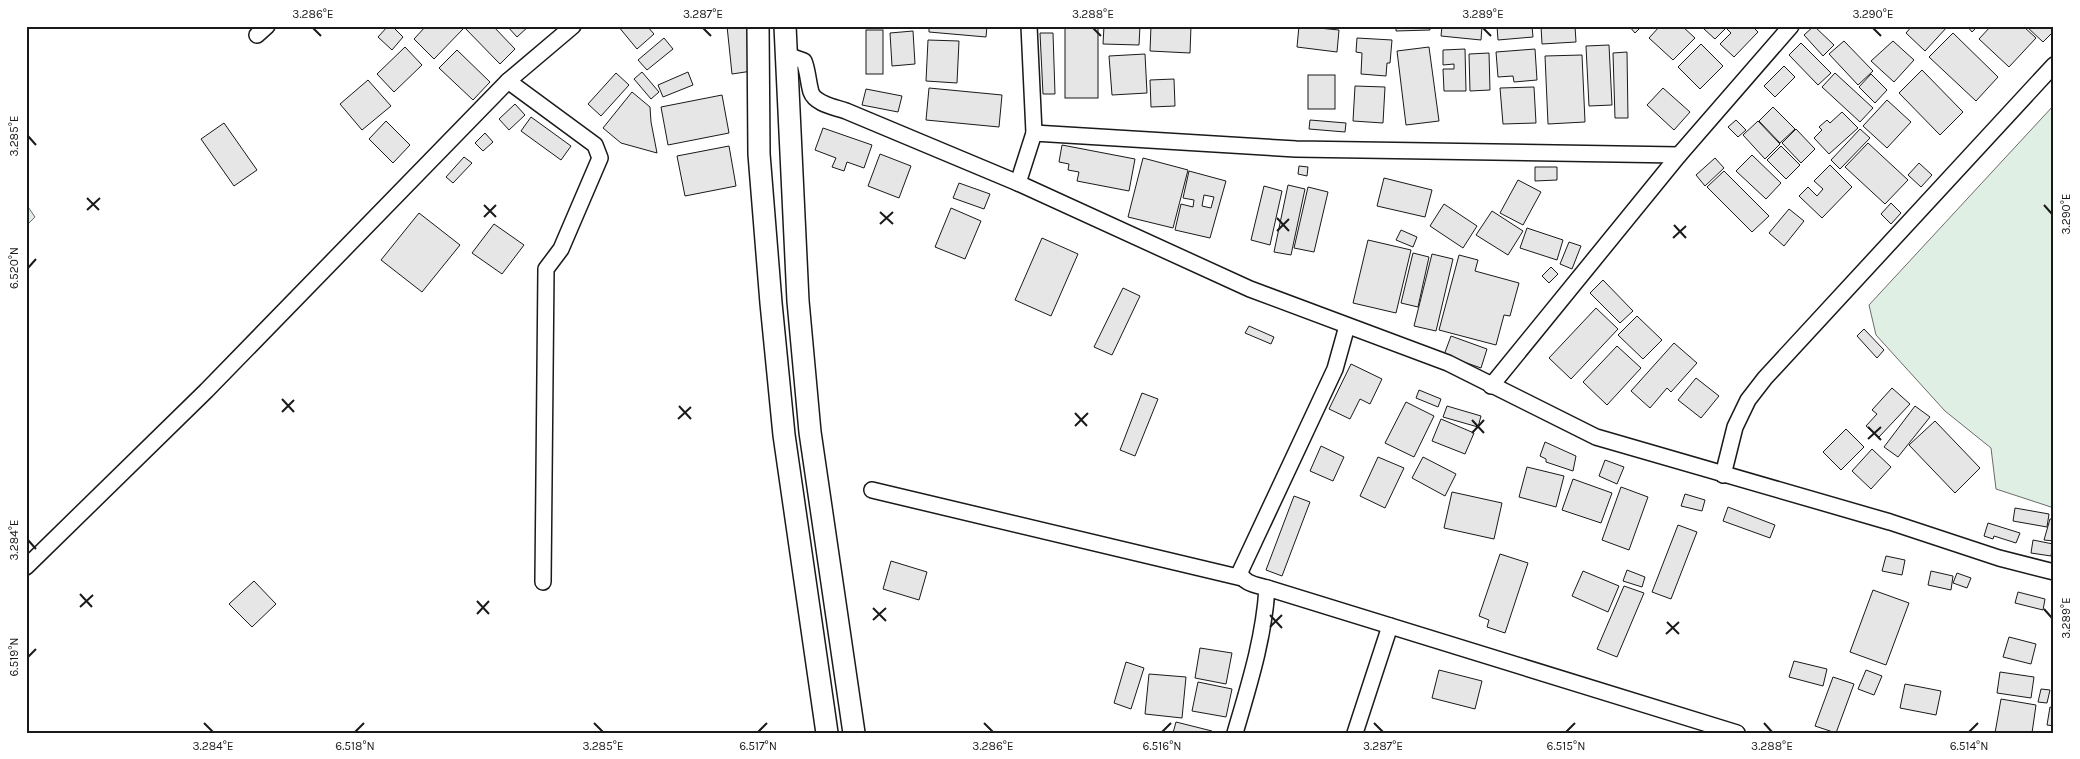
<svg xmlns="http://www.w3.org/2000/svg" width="2080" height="759" font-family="Karla,sans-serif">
	<rect width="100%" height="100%" fill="#fff"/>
	<!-- green -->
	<g fill="#e0efe3" stroke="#6a6a6a">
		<polygon points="2054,105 2054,508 1996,489 1991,448 1945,411 1876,335 1869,305"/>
		<polygon points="26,204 35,217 26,226"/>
	</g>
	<!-- building -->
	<g fill="#e6e6e6" stroke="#1a1a1a" fill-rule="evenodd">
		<polygon points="388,26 392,26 403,37 392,50 378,37"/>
		<polygon points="426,26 460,26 463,29 434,59 414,39"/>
		<polygon points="463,26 493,26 515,49 500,64"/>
		<polygon points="507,26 529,26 517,37"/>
		<polygon points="618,26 647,26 654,34 637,49"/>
		<polygon points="727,26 747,26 752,71 732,74"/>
		<polygon points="929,26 987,26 986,37 929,32"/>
		<rect x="1065" y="26" width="33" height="72"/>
		<polygon points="1104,26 1140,26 1139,45 1103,44"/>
		<polygon points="1151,26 1191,26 1190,53 1150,51"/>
		<polygon points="1299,26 1339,30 1337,52 1297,47"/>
		<polygon points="1396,26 1430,26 1430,30 1396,31"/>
		<polygon points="1442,26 1482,26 1481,40 1441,36"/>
		<polygon points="1497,26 1532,26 1533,37 1498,40"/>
		<polygon points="1541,26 1575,26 1576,42 1542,44"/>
		<polygon points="1629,26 1642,26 1635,33"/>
		<polygon points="1660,26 1682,26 1695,38 1673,60 1649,38"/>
		<polygon points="1707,26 1752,26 1758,32 1734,57 1720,44 1731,33 1726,28 1715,39 1704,29"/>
		<polygon points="1814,26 1834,45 1823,56 1804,35"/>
		<polygon points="1912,26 1948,26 1925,51 1906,33"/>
		<polygon points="1967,26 1978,26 1972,32"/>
		<polygon points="1991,26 2023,26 2036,38 2009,67 1979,39"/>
		<polygon points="2026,26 2054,26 2054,31 2043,42"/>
		<rect x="866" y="30" width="17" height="44"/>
		<polygon points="913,31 915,64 892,66 890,33"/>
		<polygon points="1040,33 1053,33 1055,94 1043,94"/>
		<polygon points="1953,33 1998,77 1976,101 1929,57"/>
		<polygon points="664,38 673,49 647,70 638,60"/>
		<polygon points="1357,38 1392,40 1390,63 1387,63 1386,76 1361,74 1362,53 1356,52"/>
		<polygon points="928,40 959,41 957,83 926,81"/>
		<polygon points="1844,41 1873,71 1858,85 1829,54"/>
		<polygon points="1893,41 1914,60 1894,82 1871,61"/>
		<polygon points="1801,43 1831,73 1818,85 1789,55"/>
		<polygon points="1701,44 1723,66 1700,89 1678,67"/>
		<polygon points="1609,45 1612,105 1589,106 1586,46"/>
		<polygon points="405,47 422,65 394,92 377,74"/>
		<polygon points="1429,47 1439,121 1406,125 1397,51"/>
		<polygon points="1465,49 1466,91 1444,91 1443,69 1454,69 1454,64 1443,65 1443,50"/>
		<polygon points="1535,49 1537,80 1514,82 1513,76 1498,77 1496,52"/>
		<polygon points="457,50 490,82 473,100 439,68"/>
		<polygon points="1627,52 1628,118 1615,118 1613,53"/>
		<polygon points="1489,53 1490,90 1470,91 1469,54"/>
		<polygon points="1145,54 1147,93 1112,95 1109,56"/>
		<polygon points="1582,55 1585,122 1548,124 1545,56"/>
		<polygon points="1784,66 1795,77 1775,97 1764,86"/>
		<polygon points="1922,70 1963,112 1940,135 1899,93"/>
		<polygon points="642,72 659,92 651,99 634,79"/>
		<polygon points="688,72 693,85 663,97 658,85"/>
		<polygon points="616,73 629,85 601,116 588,104"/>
		<polygon points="1835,73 1873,108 1860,122 1822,87"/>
		<polygon points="1871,74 1887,90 1875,103 1859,87"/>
		<rect x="1308" y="75" width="27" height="34"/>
		<polygon points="1174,79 1175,106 1151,107 1150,80"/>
		<polygon points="368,80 391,106 362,130 340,104"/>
		<polygon points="1355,86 1385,87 1383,123 1353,121"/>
		<polygon points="1534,87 1536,123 1503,124 1500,88"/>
		<polygon points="929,88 1002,95 999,127 926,120"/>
		<polygon points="1663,88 1690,112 1674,130 1647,105"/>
		<polygon points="866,89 902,96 898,112 862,105"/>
		<polygon points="632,92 650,107 651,122 657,153 621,143 603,128"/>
		<polygon points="722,95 729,133 668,145 661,107"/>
		<polygon points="1887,100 1911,122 1887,148 1863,126"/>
		<polygon points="515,104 525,115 509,130 499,119"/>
		<polygon points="1773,107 1795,129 1780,143 1759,121"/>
		<polygon points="1842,112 1858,128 1829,154 1814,138 1822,130 1819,127 1827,120 1830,123"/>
		<polygon points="531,117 571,146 561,160 521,131"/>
		<polygon points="1310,120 1346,123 1345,132 1309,129"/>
		<polygon points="1736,120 1746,130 1738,137 1728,127"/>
		<polygon points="386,121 410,145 393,163 369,139"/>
		<polygon points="1758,121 1780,144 1765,159 1743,135"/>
		<polygon points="224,123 257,170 234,186 201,139"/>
		<polygon points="823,128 872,145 864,168 847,162 844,171 832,167 836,158 815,150"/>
		<polygon points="1796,129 1815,149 1801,163 1782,143"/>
		<polygon points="1860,129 1870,138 1840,169 1831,160"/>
		<polygon points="485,133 493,142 483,151 475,143"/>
		<polygon points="1868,143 1908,180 1885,204 1845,167"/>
		<polygon points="1062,145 1135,159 1129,191 1077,181 1079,172 1068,170 1069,164 1059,162"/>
		<polygon points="729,146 736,186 685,196 677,156"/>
		<polygon points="1781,146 1800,165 1786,179 1767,160"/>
		<polygon points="880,154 911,166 899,198 868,186"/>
		<polygon points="1752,155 1781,183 1766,199 1736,171"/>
		<polygon points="464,157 472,163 453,183 446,177"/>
		<polygon points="1143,158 1188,170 1173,228 1128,217"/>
		<polygon points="1715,158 1724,168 1705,186 1696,175"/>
		<polygon points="1919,163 1932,175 1921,187 1908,175"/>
		<polygon points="1830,165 1852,187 1822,218 1799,196 1808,187 1817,196 1823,189 1814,181"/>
		<polygon points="1299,166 1308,167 1307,176 1298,174"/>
		<polygon points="1535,167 1557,167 1557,180 1535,181"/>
		<path d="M 1189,171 L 1226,181 L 1210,238 L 1175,230 L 1181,204 L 1193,207 L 1194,200 L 1183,198 ZM 1204,195 L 1214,197 L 1211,208 L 1202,206 Z"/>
		<polygon points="1724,171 1769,216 1752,232 1707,187"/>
		<polygon points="1384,178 1432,190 1425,217 1377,206"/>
		<polygon points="1518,180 1541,192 1523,225 1500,213"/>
		<polygon points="959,183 990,194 984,209 953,198"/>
		<polygon points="1288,185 1305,189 1291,255 1274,252"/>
		<polygon points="1264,186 1282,191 1270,245 1251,240"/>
		<polygon points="1308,187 1328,192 1314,252 1294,248"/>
		<polygon points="1891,203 1901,213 1891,224 1881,214"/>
		<polygon points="1444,204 1477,226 1463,248 1430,226"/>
		<polygon points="951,208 981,221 965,259 935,247"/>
		<polygon points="1789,209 1804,221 1784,246 1769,233"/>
		<polygon points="1492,211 1523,231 1508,255 1476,235"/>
		<polygon points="419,213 460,245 422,292 381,260"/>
		<polygon points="494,224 524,245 502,274 472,253"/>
		<polygon points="1527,228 1563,240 1557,260 1520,248"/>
		<polygon points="1401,230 1417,237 1413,247 1396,240"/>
		<polygon points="1042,238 1078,254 1051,316 1015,300"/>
		<polygon points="1368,240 1411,250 1396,313 1353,303"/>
		<polygon points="1569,242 1581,246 1572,269 1560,264"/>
		<polygon points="1413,253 1429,257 1418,307 1401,303"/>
		<polygon points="1432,254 1453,259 1436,331 1414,326"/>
		<polygon points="1459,255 1478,260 1475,271 1519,283 1510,316 1504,315 1496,345 1439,330"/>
		<polygon points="1551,267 1558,274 1549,283 1542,276"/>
		<polygon points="1603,280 1633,311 1620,323 1590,293"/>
		<polygon points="1123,288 1140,296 1112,355 1094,347"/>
		<polygon points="1596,308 1618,329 1571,379 1549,358"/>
		<polygon points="1637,316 1662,340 1643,359 1618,335"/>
		<polygon points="1249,326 1274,337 1271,344 1245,333"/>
		<polygon points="1864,329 1884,350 1877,358 1857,336"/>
		<polygon points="1451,336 1487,349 1481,368 1444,355"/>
		<polygon points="1674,343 1697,363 1671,392 1667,388 1650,408 1631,391"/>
		<polygon points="1617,346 1641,368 1607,405 1583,382"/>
		<polygon points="1351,364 1382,379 1370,404 1360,399 1350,419 1329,409"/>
		<polygon points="1696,378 1719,396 1701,418 1678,400"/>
		<polygon points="1892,388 1910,404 1879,437 1866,426 1877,414 1872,410"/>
		<polygon points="1419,390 1441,399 1438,407 1416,398"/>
		<polygon points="1142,393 1158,399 1135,456 1120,450"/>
		<polygon points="1406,402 1434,416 1414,457 1385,443"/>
		<polygon points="1447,406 1481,416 1478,427 1443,417"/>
		<polygon points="1915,406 1930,417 1898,457 1884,447"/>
		<polygon points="1441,419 1474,433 1465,454 1432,441"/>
		<polygon points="1935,421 1980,468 1955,493 1909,445"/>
		<polygon points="1846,429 1864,447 1841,470 1823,452"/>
		<polygon points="1545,442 1576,456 1573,471 1546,462 1546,459 1540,456"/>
		<polygon points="1321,446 1344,457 1333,481 1310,471"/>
		<polygon points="1872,449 1891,467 1871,489 1852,471"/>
		<polygon points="1378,457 1404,468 1385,508 1360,496"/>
		<polygon points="1423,457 1456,474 1445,496 1412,478"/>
		<polygon points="1605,460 1624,467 1617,484 1599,476"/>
		<polygon points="1527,467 1564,476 1556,507 1519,497"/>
		<polygon points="1573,479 1612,493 1601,523 1562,510"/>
		<polygon points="1621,487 1648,497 1629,550 1602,540"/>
		<polygon points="1452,492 1502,503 1494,539 1444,528"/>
		<polygon points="1685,494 1705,500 1702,511 1681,506"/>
		<polygon points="1294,496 1310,502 1282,576 1266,570"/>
		<polygon points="1728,507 1775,525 1770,538 1723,521"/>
		<polygon points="2015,508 2049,514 2047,527 2013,521"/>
		<polygon points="2050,519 2054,519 2054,541 2044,540"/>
		<polygon points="1988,523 2020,533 2016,543 1994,536 1993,539 1984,536"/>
		<polygon points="1678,525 1697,532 1671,599 1652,592"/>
		<polygon points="2033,540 2053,544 2051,556 2031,553"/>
		<polygon points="1500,554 1528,563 1505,633 1487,627 1489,620 1479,616"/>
		<polygon points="1886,556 1905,560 1902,575 1882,571"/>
		<polygon points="891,561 927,572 919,600 883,589"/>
		<polygon points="1627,570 1645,577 1642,587 1623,581"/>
		<polygon points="1583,571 1619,586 1608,612 1572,596"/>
		<polygon points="1931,571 1953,576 1951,590 1928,585"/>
		<polygon points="1957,573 1971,578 1967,588 1953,583"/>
		<polygon points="254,581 276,604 252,627 229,604"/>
		<polygon points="1624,586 1644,593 1617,657 1597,649"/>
		<polygon points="1873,590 1909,603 1886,665 1850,652"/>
		<polygon points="2018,592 2045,599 2043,610 2015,603"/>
		<polygon points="2009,637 2036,644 2031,664 2003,657"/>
		<polygon points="1200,648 1232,653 1226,684 1195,678"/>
		<polygon points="1794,661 1827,669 1823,686 1789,677"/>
		<polygon points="1126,662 1144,668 1131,709 1114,703"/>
		<polygon points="1439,670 1482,681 1475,709 1432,698"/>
		<polygon points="1866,670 1882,676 1874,695 1858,689"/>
		<polygon points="2000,672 2034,677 2031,698 1997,693"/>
		<polygon points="1149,674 1186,677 1182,718 1145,714"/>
		<polygon points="1833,677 1854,684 1836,733 1815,726"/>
		<polygon points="1198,682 1232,689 1226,717 1192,711"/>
		<polygon points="1905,684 1941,691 1936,715 1900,708"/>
		<polygon points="2041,689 2050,690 2047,703 2038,702"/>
		<polygon points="2001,699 2036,705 2032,733 1995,733"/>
		<polygon points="2050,707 2054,708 2054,726 2047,725"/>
		<polygon points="1176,722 1212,731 1211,733 1173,733"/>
	</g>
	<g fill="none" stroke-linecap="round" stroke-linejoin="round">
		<defs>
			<g id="minor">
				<polyline points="1029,26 1034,133"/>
				<polyline points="257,35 267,26"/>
				<path d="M 787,55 L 804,61 C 808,71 808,82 811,92 C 815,104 835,107 846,111 L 1018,183 L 1250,289 L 1448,363 L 1596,437 L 1890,522 L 1999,558 L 2054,572"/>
				<polyline points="508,81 595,145 600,158 561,249 546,269 543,582"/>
				<polyline points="1018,183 1034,133 1296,149 1679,155"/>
				<polyline points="1491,386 1679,155 1791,26"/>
				<polyline points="1723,475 1735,427 1748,400 1765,378 2054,65"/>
				<polyline points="872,490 1242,578"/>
				<polyline points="26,567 206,391 508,81 573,26"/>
				<polyline points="1267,588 1737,733"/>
				<path d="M 1235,733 C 1249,685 1264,638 1267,588 C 1257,585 1243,584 1240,572 L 1335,369 L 1347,326"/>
				<polyline points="1355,733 1390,626"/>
			</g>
			<g id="secondary">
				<polyline points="758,26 759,154 771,303 784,435 827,733"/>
				<polyline points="785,26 798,301 810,432 854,733"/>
			</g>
		</defs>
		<!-- minor casing -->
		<use href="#minor" stroke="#1a1a1a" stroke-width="18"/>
		<!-- secondary casing -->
		<use href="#secondary" stroke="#1a1a1a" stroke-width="24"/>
		<!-- minor -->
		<use href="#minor" stroke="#fff" stroke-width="15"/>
		<!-- secondary -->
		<use href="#secondary" stroke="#fff" stroke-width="21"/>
	</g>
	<!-- ticks -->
	<path fill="none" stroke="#1a1a1a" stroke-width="2" d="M 313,28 L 321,36M 703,28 L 711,36M 1093,28 L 1101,36M 1483,28 L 1491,36M 1873,28 L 1881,36M 28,136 L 36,145M 87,198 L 99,210M 484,205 L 496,217M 2044,205 L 2052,214M 87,210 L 100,198M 880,212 L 893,224M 484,217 L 496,205M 1277,218 L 1289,231M 880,224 L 893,212M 1674,225 L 1686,238M 1277,231 L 1289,219M 1673,238 L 1686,226M 28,268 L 36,259M 282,399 L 294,412M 679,406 L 691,419M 282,412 L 294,400M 1075,413 L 1087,426M 678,419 L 691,407M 1472,420 L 1484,433M 1075,426 L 1088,413M 1868,427 L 1881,440M 1472,433 L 1484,420M 1868,439 L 1881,427M 28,540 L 36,549M 80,594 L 92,607M 477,601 L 489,614M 80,607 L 93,595M 873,608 L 886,621M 2044,609 L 2052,618M 477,614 L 489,601M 1270,615 L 1282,628M 873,620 L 886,608M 1667,622 L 1679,634M 1270,627 L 1282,615M 1666,634 L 1679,622M 28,657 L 36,649M 204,723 L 213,732M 594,723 L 603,732M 984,723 L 993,732M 1374,723 L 1383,732M 1764,723 L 1772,732M 355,732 L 364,723M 758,732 L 767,723M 1162,732 L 1171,723M 1566,732 L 1575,723M 1969,732 L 1978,723"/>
	<!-- border -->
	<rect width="2080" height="759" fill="none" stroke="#ffffff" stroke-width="55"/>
	<rect x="28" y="28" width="2024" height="704" fill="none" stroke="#1a1a1a" stroke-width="2"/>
	<g font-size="12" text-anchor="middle" fill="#1a1a1a">
		<text x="313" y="18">3.286°E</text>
		<text x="703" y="18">3.287°E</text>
		<text x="1093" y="18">3.288°E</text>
		<text x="1483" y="18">3.289°E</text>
		<text x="1873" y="18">3.290°E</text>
		<text transform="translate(14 136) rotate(-90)" y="4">3.285°E</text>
		<text transform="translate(2066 214) rotate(-90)" y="4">3.290°E</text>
		<text transform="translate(14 268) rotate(-90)" y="4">6.520°N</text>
		<text transform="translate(14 540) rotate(-90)" y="4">3.284°E</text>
		<text transform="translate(2066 618) rotate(-90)" y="4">3.289°E</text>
		<text transform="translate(14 657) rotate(-90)" y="4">6.519°N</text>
		<text x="213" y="750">3.284°E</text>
		<text x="355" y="750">6.518°N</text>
		<text x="603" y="750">3.285°E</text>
		<text x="758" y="750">6.517°N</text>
		<text x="993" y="750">3.286°E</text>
		<text x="1162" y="750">6.516°N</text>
		<text x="1383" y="750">3.287°E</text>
		<text x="1566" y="750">6.515°N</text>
		<text x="1772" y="750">3.288°E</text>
		<text x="1969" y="750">6.514°N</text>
	</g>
</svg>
